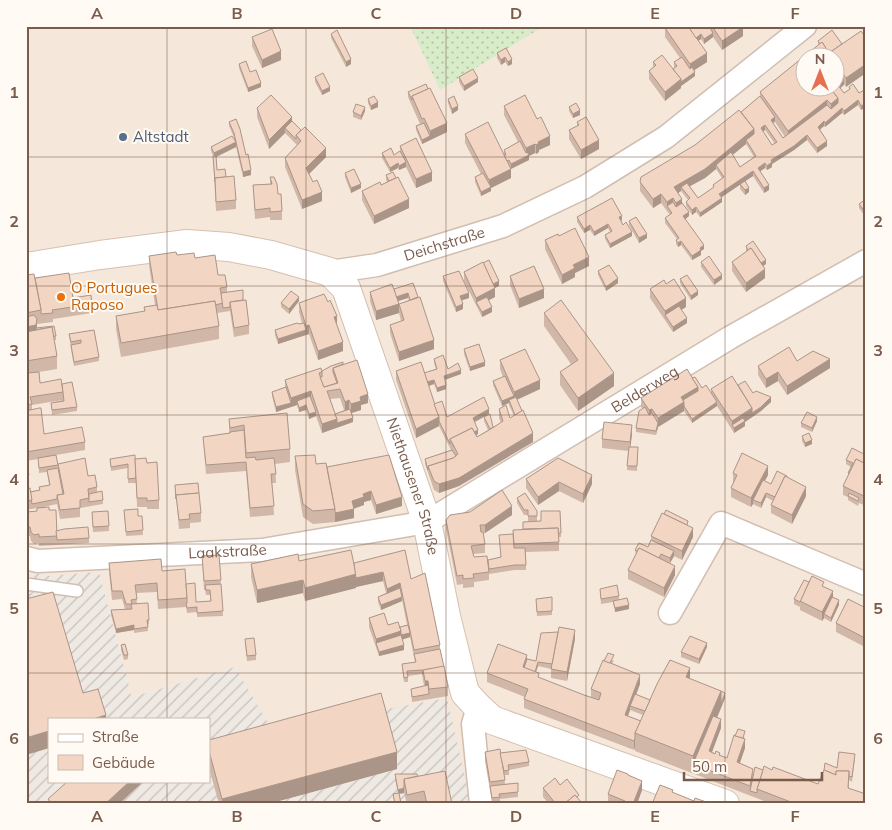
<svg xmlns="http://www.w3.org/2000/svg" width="892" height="830" font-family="Mulish,sans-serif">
	<defs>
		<pattern id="industrial-furrows" width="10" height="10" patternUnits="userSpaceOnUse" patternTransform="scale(1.25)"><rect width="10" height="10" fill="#efe9e4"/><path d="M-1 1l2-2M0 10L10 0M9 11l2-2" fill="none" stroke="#c7c0bb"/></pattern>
		<pattern id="grass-dots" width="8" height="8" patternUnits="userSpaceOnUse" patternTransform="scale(1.25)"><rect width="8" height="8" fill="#d8ecc9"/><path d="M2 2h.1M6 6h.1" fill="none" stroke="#b4c2a5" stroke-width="1.8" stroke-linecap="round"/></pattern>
	</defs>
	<rect width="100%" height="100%" fill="#fdf6ec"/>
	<!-- residential -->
	<path fill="#f5e8da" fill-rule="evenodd" d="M 26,26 L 866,26 L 866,804 L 471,804 L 271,730 L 235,667 L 132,697 L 99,573 L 45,576 L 26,570 ZM 804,58 L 834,58 L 834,88 L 804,88 Z"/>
	<!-- industrial -->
	<path fill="url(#industrial-furrows)" fill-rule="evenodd" d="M 26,570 L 46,576 L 99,572 L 132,697 L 235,667 L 272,730 L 447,698 L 471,804 L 26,804 ZM 49,719 L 209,719 L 209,781 L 49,781 Z"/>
	<!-- grass -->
	<polygon fill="url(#grass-dots)" points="410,26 544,26 440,90"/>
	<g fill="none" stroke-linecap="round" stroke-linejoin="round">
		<defs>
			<polyline id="lane" points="26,584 77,591"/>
			<g id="street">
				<path id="s1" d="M 330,272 L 377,265 L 503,226 L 585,187 L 666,137 L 805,26"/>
				<path id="s2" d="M 26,558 L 38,561 L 262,550 L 427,522 L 731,337 L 866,261"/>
				<polyline points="670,613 721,523 866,584"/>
				<polyline points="478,707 473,724 481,804"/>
			</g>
			<g id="secondary">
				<path id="s3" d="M 26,267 L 100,255 L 187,244 L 229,247 L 271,255 L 330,272 L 346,288 L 427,522 L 446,616 L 465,693 L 478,707 L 492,720 L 725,804"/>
			</g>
		</defs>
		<!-- lane casing -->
		<use href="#lane" stroke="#d1beb0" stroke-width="14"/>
		<!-- street casing -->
		<use href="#street" stroke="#d1beb0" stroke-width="25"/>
		<!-- secondary casing -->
		<use href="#secondary" stroke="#d6c0b0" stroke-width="30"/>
		<!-- lane -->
		<use href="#lane" stroke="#fff" stroke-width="11"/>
		<!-- street -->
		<use href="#street" stroke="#fff" stroke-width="22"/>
		<!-- secondary -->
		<use href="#secondary" stroke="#fff" stroke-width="28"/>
	</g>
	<!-- wall -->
	<g fill="#d1b7a8" fill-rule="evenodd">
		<polygon points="667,26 744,26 743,27 743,36 722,50 713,37 704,44 701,39 698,41 707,62 694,70 695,76 681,86 681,88 665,101 649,79 649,71 653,67 653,62 673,69 675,68 674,67 674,62 680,58 665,37 665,28"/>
		<path d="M 861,31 L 846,87 L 844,84 L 840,88 L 844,93 L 849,90 L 849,87 L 859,93 L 866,89 L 866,107 L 861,110 L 858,105 L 844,115 L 842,113 L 825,127 L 824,126 L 820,130 L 827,146 L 817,153 L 807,140 L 794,150 L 772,164 L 772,167 L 767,170 L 765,168 L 760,171 L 769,190 L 764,193 L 753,176 L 745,181 L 749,192 L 745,195 L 740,189 L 740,184 L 721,197 L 722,202 L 700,217 L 696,212 L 692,215 L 686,206 L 686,202 L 688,200 L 681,191 L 678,193 L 689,216 L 685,219 L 704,249 L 701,251 L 701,255 L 692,260 L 681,245 L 678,247 L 676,244 L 676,240 L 677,239 L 665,223 L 665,218 L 670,215 L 661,203 L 653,208 L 640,191 L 640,182 L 695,145 L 741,112 L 760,96 L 760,92 L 818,45 L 818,41 L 842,44 ZM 775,122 L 785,137 L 783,138 L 773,123 ZM 765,130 L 775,144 L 772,145 L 763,131 ZM 746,144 L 754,157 L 740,167 L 732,155 ZM 716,169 L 722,178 L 713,185 L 713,188 L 698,198 L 690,186 L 705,178 Z"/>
		<polygon points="331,34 351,64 346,67 331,38"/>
		<polygon points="252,37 281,60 262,68 252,46"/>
		<polygon points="506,48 512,64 508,66 505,62 501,65 497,58 497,53"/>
		<polygon points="239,64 261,87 248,92 239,68"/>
		<polygon points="315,77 330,91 322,95 315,82"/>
		<polygon points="459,77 478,82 464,91 459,82"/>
		<polygon points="408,92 447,132 422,144 416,130 416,126 420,124 408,97"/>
		<polygon points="368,99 378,107 371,110 368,103"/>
		<polygon points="448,99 458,110 452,114 448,103"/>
		<polygon points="504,106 550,145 539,150 539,152 536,154 535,153 529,156 529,160 511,168 511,178 491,188 491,191 481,196 475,182 475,177 481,174 465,143 465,134 504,154 504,150 518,142 504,115"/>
		<polygon points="569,107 580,115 573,118 569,111"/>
		<polygon points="257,108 292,121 326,157 309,174 322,201 302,209 285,167 285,158 297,145 285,133 269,149 257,117"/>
		<polygon points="365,111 361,120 353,117 353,112"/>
		<polygon points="236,119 251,175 243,177 236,147 216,157 217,170 226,177 236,200 236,209 216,211 213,156 211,151 211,147 235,140 229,126 229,122"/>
		<polygon points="577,122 599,149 581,159 569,139 569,130 577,126"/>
		<polygon points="400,146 432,181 416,188 406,167 399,170 398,168 390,172 382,158 382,153 394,155 400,152"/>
		<polygon points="345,173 361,188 351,193 345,177"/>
		<polygon points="386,175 396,178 409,208 374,224 362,200 362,191 381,185 387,182 386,180"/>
		<polygon points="270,177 278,194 282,211 282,220 270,220 270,217 255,219 253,185 270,184"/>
		<polygon points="866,199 866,218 859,208 859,204"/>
		<polygon points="577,217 622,220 621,221 632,236 610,248 605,239 605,235 610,232 608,228 594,236 590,230 584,233 577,222"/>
		<polygon points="629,221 647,238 639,243 629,225"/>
		<polygon points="559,236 589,266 575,273 575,277 562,284 545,249 545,240"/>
		<polygon points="746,246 766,264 763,266 765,278 746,292 732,271 732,262 746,252"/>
		<polygon points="177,255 195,258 218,275 227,287 227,292 243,300 249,325 249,334 234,337 230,311 217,313 219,326 219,339 121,357 116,329 116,316 144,312 144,307 155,305 149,265 149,256"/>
		<polygon points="701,262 722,279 714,285 701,267"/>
		<polygon points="483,263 499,286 495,288 495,297 489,300 492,312 482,317 464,281 464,272"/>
		<polygon points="598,271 618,283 606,291 598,275"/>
		<polygon points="26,275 35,278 73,298 92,304 92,313 53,319 53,322 37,324 37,328 56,336 56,340 54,340 57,356 57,369 39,372 40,383 62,384 77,407 77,411 52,415 51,403 63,400 32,405 32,409 44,434 85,442 85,450 56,455 58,468 58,464 88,476 97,487 97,492 102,491 103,504 80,508 80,517 60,519 57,504 39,508 49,510 56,531 89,538 89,543 39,546 39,543 34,544 31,541 30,536 28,536 27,512 37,511 37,508 26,510 26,489 30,492 39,490 39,487 49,485 47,472 39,473 38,459 26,461"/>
		<polygon points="443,276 469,298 462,300 463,309 456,312 443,281"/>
		<polygon points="510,276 544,298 519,308 510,285"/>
		<polygon points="680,279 698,295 691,300 680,283"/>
		<polygon points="413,283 434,349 399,361 390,333 390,325 401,321 399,313 399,304 409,300 408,298 398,301 399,313 376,320 370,301 370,292 394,289"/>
		<polygon points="666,284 686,307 681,310 687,323 673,332 650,298 650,289"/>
		<polygon points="299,301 289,314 281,307 281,303"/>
		<polygon points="299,303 337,325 343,351 318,360 309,334 278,344 275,335 275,330 302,323 299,312"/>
		<polygon points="544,313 614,386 578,411 560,385 560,372 571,364 544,326"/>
		<polygon points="94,330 99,357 99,361 74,366 71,349 69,334"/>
		<polygon points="464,349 485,366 470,371 464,354"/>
		<polygon points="434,359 448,369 461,374 445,380 446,389 437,392 434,384 428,386 434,404 447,417 489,414 474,422 478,434 476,435 477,437 488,430 484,421 484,417 493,427 501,423 499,418 499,409 510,418 514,416 509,405 509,403 502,406 493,385 493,381 503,377 500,369 500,360 540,389 517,400 533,442 459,486 439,493 434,490 425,464 425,459 451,450 439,426 416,438 396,380 396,371 424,373 436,369 434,363"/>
		<polygon points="797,361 830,368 787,395 778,381 766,388 758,375 758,366"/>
		<path d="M 343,364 L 368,403 L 361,405 L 361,410 L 352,413 L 353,422 L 322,433 L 316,416 L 309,419 L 306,410 L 299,412 L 297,405 L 276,412 L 272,396 L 272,392 L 285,387 L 285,380 L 322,371 ZM 340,398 L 344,410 L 335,414 L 330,399 Z"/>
		<polygon points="692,378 702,388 711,393 711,389 738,385 771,402 761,411 745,422 745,426 734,433 717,406 692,423 684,411 658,427 656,435 636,432 636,428 643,409 641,407 641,398"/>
		<polygon points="287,413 290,449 290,462 275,464 276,483 272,483 274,515 250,517 246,471 206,474 203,437 229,433 229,419"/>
		<polygon points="817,421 812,432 801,427 801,423"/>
		<polygon points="632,434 630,447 638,447 637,471 627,470 628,451 602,448 602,439"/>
		<polygon points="802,436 812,444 805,447 802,441"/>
		<polygon points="866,455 866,506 859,503 858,506 848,500 848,497 843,495 843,486 848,476 848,473 851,467 846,464 846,460"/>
		<polygon points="295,456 327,467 402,506 376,514 371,500 364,502 364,505 354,509 354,518 335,522 313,524 303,517 295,470"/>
		<polygon points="110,459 135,464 147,463 159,500 159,509 147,509 147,507 137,507 136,481 136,483 128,483 128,468 111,471"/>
		<polygon points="26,468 29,475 29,484 26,485"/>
		<polygon points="733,473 768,475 764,481 771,484 787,477 806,496 792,524 771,513 771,505 773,501 766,497 761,508 753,504 751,507 731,497 731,488 734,482 733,482"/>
		<polygon points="526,479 592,484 583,503 559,491 538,505 526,488"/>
		<polygon points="175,485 201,513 201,522 190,523 190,528 179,529"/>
		<polygon points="517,498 537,511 537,521 528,521 528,515 524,515 517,503"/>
		<polygon points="124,510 138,516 142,516 143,535 126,536"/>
		<polygon points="108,511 109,531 93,532 92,512"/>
		<polygon points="560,511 561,537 559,537 559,551 526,552 526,570 515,570 489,574 489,580 474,582 474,587 463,588 463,584 457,585 446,529 446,520 512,515 485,533 483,534 485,544 485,553 473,554 474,557 488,560 500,557 513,534 513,530 523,529 541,521"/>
		<polygon points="688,526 693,537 682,560 674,556 670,563 675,575 664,597 628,579 628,570 636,555 635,550 648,547 651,540 651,536"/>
		<polygon points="219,555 223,616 197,617 197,612 187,613 186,607 158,609 157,592 136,593 137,604 149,620 149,624 148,624 148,631 134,633 134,630 116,633 111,615 111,610 125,609 122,599 112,600 109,572 109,563 162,571 186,584 196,602 210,601 210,595 206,595 205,590 204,590 202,556"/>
		<polygon points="299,561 354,563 411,579 440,645 440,649 448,687 448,696 412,702 411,689 424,686 422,674 408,676 408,682 404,682 402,664 415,662 410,637 402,640 404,650 379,656 369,627 369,618 388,625 400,627 407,625 402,600 402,601 381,610 378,602 378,597 386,593 383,581 356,587 356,588 305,601 303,593 257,603 251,577 251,564"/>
		<polygon points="809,582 824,587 839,605 831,622 824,618 822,621 800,610 800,607 794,604 794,599"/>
		<polygon points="600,589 619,596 619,600 629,609 615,612 613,602 601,604"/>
		<polygon points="552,597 552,615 537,616 536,599"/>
		<polygon points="26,599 83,693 106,719 49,719 49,748 29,754 26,743"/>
		<polygon points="866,608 866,646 865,647 836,632 836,623"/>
		<path d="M 575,639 L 567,681 L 551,678 L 551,669 L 538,666 L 536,672 L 539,678 L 584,695 L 591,697 L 591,689 L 604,661 L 614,660 L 612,664 L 640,684 L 636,694 L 650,700 L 690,679 L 725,698 L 717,717 L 721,728 L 712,752 L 727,758 L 745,736 L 744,738 L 745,748 L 740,763 L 753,774 L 763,770 L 772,770 L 818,784 L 837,768 L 855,759 L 852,782 L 849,780 L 849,788 L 866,804 L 772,804 L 635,751 L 635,747 L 634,750 L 524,708 L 524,699 L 525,697 L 487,682 L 487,673 L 536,661 ZM 630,710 L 643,715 L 641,721 L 628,716 Z"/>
		<polygon points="245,643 256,655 256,660 247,661"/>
		<polygon points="121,645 128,655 128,659 124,660 121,650"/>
		<polygon points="707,647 699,664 681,657 681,652"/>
		<polygon points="209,740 397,769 268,804 219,804 209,768"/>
		<polygon points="485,752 500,753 529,762 529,766 509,770 509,775 504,775 505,784 518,783 518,797 500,799 500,802 492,802 485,761"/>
		<polygon points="395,774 418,776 452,804 407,804 404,793 399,794 401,804 395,804 393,794 398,793 395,779"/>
		<polygon points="628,776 642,790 637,804 608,803 608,794"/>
		<polygon points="560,785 579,800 583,804 549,804 543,797 543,788"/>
	</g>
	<!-- shaded-wall -->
	<g fill="#aa9588">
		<polygon points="739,26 744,26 743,27 743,36 722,50 722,41"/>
		<polygon points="713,33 713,37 704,44 704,39"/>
		<polygon points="701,34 701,39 694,44 694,39"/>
		<polygon points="281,51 281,60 262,68 262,60"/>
		<polygon points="707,53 707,62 690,73 690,64"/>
		<polygon points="505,57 505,62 501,65 501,60"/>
		<polygon points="351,59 351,64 346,67 346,62"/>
		<polygon points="512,59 512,64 508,66 508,62"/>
		<polygon points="866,64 866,73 846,87 846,78"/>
		<polygon points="695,72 695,76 681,86 681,88 665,101 665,92 681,79"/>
		<polygon points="478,78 478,82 464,91 464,86"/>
		<polygon points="844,80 844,85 838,90 838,85"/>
		<polygon points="261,83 261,87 248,92 248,88"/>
		<polygon points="330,87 330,91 322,95 322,91"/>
		<polygon points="838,98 838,107 831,113 831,104"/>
		<polygon points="827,100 827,109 788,140 788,131"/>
		<polygon points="858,100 858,105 844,115 844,111"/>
		<polygon points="378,102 378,107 371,110 371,106"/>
		<polygon points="866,103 866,107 861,110 861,106"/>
		<polygon points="458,106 458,110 452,114 452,109"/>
		<polygon points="365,107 365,111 361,120 361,116"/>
		<polygon points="842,108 842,113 825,127 825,123"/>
		<polygon points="580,110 580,115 573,118 573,114"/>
		<polygon points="292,117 292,126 285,128 285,133 269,149 269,140"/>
		<polygon points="775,117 775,121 771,125 771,120"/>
		<polygon points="824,121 824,126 818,131 818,127"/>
		<polygon points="447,123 447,132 422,144 422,140 430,136 430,131"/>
		<polygon points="765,125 765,130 761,133 761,128"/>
		<polygon points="754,129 754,138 746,140 746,144 718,167 716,165 716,169 705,178 683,190 681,187 681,191 674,196 674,187"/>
		<polygon points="807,135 807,140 794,150 772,164 772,167 767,170 767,166 771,160"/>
		<polygon points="550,136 550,145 539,150 539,152 536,154 536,145 538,142"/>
		<polygon points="599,140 599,149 581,159 581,150"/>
		<polygon points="827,141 827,146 817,153 817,148"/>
		<polygon points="236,142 236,147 214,158 214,153"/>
		<polygon points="535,144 535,153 529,156 529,160 511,169 511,164 526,157 526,148"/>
		<polygon points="326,148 326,157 306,177 306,168"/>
		<polygon points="406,162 406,167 399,170 399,166"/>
		<polygon points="398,163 398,168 390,172 390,168"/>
		<polygon points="765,163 765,168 758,173 758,168"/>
		<polygon points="511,169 511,178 491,188 491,191 481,196 481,192 489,188 489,180"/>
		<polygon points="251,170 251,175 243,177 243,172"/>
		<polygon points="753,171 753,176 719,199 719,194"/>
		<polygon points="432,172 432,181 416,188 416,179"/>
		<polygon points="361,184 361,188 351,193 351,188"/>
		<polygon points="769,185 769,190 764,193 764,188"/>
		<polygon points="749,188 749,192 745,195 745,190"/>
		<polygon points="322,192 322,201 302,209 302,200"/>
		<polygon points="661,194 661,203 653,208 653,199"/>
		<polygon points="673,198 673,207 667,206 667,202"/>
		<polygon points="722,198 722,202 700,217 700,213"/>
		<polygon points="409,199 409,208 374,224 374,216"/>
		<polygon points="682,199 682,208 676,212 676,203"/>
		<polygon points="696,207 696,212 692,215 692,210"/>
		<polygon points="689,212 689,216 683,221 683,216"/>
		<polygon points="622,216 622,220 619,222 619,217"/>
		<polygon points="608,224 608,228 594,236 594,232"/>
		<polygon points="590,225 590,230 584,233 584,229"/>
		<polygon points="632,232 632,236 610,248 610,244"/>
		<polygon points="647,234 647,238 639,243 639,238"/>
		<polygon points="681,241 681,245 678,247 678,243"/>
		<polygon points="704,245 704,249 701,251 701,255 692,260 692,256"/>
		<polygon points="589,257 589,266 575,273 575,277 562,284 562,275 573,265"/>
		<polygon points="766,260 766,264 759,269 759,264"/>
		<polygon points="765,269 765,278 746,292 746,283"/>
		<polygon points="722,275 722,279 714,285 714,280"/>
		<polygon points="618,278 618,283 606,291 606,287"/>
		<polygon points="499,281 499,286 492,289 492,285"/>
		<polygon points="495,288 495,297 478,306 476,302 476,298"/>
		<polygon points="544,289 544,298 519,308 519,299"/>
		<polygon points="698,291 698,295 691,300 691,296"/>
		<polygon points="408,293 408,298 395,302 395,297"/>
		<polygon points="469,293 469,298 460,301 460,296"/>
		<polygon points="299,297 299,301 289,314 289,309"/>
		<polygon points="686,298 686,307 667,319 665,315 665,311"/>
		<polygon points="399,304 399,313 376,320 376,311"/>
		<polygon points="463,304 463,309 456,312 456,307"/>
		<polygon points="492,307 492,312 482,317 482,312"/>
		<polygon points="337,316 337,325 334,317"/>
		<polygon points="687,318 687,323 673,332 673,327"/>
		<polygon points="37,319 37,328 26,336 26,327"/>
		<polygon points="309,325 309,334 278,344 278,339 306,330 306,326"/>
		<polygon points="434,340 434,349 399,361 399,352"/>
		<polygon points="343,342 343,351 318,360 318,351"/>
		<polygon points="830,359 830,368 787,395 787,386"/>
		<polygon points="485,362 485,366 470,371 470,367"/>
		<polygon points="461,370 461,374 444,380 444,376"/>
		<polygon points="778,372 778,381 766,388 766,379"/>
		<polygon points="614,373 614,386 578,411 578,398"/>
		<polygon points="434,380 434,384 426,387 426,382"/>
		<polygon points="540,380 540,389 514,401 514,392"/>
		<polygon points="446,385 446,389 437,392 437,388"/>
		<polygon points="698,387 698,396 684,404 684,411 658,427 656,435 658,418 681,397"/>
		<polygon points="311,391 311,400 297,401 297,405 276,412 276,407 291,403 291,398"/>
		<polygon points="368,394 368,403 361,405 361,410 351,413 351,404 360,397"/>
		<polygon points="514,396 514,401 509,400 509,403 502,406 502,401"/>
		<polygon points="771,397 771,402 761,411 745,422 745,426 734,433 734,428 732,425 732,430 732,421"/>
		<polygon points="349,400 349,409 345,411 345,402"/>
		<polygon points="717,402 717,406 692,423 692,419"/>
		<polygon points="306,405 306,410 299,412 299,408"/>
		<polygon points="489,409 489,414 473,423 473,418"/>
		<polygon points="652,409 652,418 649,419 649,410"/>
		<polygon points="316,412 316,416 309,419 309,414"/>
		<polygon points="439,417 439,426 416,438 416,429"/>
		<polygon points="817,417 817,421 812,432 812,428"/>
		<polygon points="353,418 353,422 322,433 322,424 337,419"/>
		<polygon points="632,425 632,434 630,451 630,442"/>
		<polygon points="478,430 478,434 453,447 452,443"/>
		<polygon points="533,433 533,442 459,486 439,493 439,484"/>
		<polygon points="812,440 812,444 805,447 805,443"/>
		<polygon points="768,466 768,475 755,500 753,500 753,504 751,507 751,498"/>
		<polygon points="592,475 592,484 583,503 583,494"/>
		<polygon points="559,482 559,491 538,505 538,497"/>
		<polygon points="806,487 806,496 792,524 792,515"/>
		<polygon points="371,491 371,500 364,502 364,505 352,509 352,501 363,494"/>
		<polygon points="766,493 766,497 761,508 761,503"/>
		<polygon points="402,497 402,506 376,514 376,505"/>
		<polygon points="512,506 512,515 485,533 485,525"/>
		<polygon points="354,509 354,518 335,522 335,513"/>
		<polygon points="693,528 693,537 682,560 682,551"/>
		<polygon points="674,551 674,556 670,563 670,558"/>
		<polygon points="675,566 675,575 664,597 664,588"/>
		<polygon points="383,572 383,581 356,587 356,588 305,601 305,588 356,574"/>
		<polygon points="303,580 303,593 257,603 257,590"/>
		<polygon points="400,583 400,592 387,598 387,589"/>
		<polygon points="833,591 833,600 824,614 824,618 822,621 822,612"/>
		<polygon points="402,597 402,601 381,610 381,605"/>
		<polygon points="839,600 839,605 831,622 831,618"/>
		<polygon points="629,605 629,609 615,612 615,608"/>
		<polygon points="134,625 134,630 116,633 116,629"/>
		<polygon points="575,630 575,639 567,681 567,672"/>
		<polygon points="401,631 410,633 410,637 377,647 376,643 376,639"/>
		<polygon points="707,643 707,647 699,664 699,659"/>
		<polygon points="404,645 404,650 379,656 379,652"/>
		<polygon points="527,655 527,664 524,672 523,667"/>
		<polygon points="538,662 538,666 533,680 533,675"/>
		<polygon points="690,668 690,685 686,677"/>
		<polygon points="640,675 640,684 632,706 630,706 630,710 625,724 625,715"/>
		<rect x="425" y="681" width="3" height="9"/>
		<polygon points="721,691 721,708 697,766 693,764 693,773 693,756"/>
		<polygon points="725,693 725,698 721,708 721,704"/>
		<polygon points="106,715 106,719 93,719"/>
		<polygon points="721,719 721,728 709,760 709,751"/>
		<polygon points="49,731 49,748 29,754 29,737"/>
		<polygon points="635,738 635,747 634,750 634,741"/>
		<polygon points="745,739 745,748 737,771 737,762"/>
		<polygon points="397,752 397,769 268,804 222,804 222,799"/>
		<polygon points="130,781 144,781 119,804 105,804"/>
		<polygon points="642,781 642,790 637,804 633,804"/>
		<polygon points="404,788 404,793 398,794 398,790"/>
	</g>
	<!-- building -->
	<g fill="#f3d5c3" stroke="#aa9588" fill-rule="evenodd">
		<polygon points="667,26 688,26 707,53 690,64 665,28"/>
		<polygon points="688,26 709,26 713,33 704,39 701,34 696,38"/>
		<polygon points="712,26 742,26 743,27 722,41"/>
		<polygon points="272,29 281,51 262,60 252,37"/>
		<polygon points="337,30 351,59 346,62 331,34"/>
		<polygon points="832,30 842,44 829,53 822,42 820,44 818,41"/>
		<polygon points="861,31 866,38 866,64 846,78 836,64 834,65 834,58 804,58 804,88 830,88 838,98 831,104 827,100 788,131 760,92 822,42 829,53"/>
		<polygon points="506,48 512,59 508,62 505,57 501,60 497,53"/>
		<polygon points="662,55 681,79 665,92 649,71 656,65 653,62"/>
		<polygon points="682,57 690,69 692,67 695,72 681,82 681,79 673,69 677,66 674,62"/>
		<polygon points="246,61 250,72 256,70 261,83 248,88 239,64"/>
		<path d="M 836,68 L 844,80 L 838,85 L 844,93 L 850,89 L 849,87 L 853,84 L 859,93 L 866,89 L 866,103 L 861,106 L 858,100 L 844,111 L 842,108 L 825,123 L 824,121 L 818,127 L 827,141 L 817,148 L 807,135 L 794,146 L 771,160 L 772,162 L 767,166 L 765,163 L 758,168 L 769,185 L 764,188 L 753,171 L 719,194 L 722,198 L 700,213 L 696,207 L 692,210 L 686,202 L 690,198 L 681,187 L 687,183 L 698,198 L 714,187 L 713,185 L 724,177 L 716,165 L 731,152 L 740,167 L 756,156 L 746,140 L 754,134 L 754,129 L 741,112 L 760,96 L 775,117 L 771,120 L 783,138 L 827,105 L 831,109 L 838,103 L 838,98 L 830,88 L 834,88 L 834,69 ZM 765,125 L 777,142 L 772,145 L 761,128 Z"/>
		<polygon points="473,69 478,78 464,86 459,77"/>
		<polygon points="323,73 330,87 322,91 315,77"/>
		<polygon points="426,84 428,89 412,96 412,100 408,92"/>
		<polygon points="430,88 447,123 430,131 424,118 422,119 412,96"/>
		<polygon points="271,95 292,117 269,140 257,108"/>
		<polygon points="525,95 537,119 541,117 550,136 538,142 539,143 536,145 535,144 526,148 504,106"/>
		<polygon points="374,96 378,102 371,106 368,99"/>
		<polygon points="454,96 458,106 452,109 448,99"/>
		<polygon points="576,103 580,110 573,114 569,107"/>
		<polygon points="356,104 365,107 361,116 353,112"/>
		<polygon points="739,110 754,129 705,169 674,187 682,199 676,203 673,198 667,202 661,194 653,199 640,182 641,177 695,145"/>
		<polygon points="586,117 599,140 581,150 569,130 579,125 577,122"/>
		<polygon points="236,119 240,129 246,155 248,154 251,170 243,172 236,142 214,153 211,147 232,136 236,142 234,133 229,122"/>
		<polygon points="292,121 301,130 296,135 296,139 285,128"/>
		<polygon points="488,122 511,169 489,180 465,134"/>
		<polygon points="424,123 430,136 422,140 416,126"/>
		<polygon points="305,127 326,148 306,168 313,182 317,180 322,192 302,200 285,158 301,141 296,135"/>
		<polygon points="416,138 432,172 416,179 400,146"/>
		<polygon points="520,141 526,153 527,152 529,155 511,164 509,160 507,161 504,155 506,155 504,150"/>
		<polygon points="391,148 394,155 400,151 406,162 399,166 398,163 390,168 382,153"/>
		<polygon points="213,156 216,156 217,170 225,169 226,177 215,178 215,182"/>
		<polygon points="354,169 361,184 351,188 345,173"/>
		<polygon points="393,172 396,178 389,181 386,175"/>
		<polygon points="483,173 491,187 481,192 475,177"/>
		<polygon points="234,176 236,200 216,202 215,178"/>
		<polygon points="270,177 274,177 277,184 278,194 281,194 282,211 270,212 270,208 255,210 253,185 272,184"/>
		<polygon points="398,177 409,199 374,216 362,191 380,182 381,185"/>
		<polygon points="745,181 749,188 745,190 740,184"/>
		<polygon points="612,198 622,216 619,217 623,225 626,222 632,232 610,244 605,235 612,231 608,224 594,232 590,225 584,229 577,217"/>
		<polygon points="866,199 866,213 859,204"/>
		<polygon points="673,202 676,207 682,203 689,212 683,216 704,245 700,248 701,250 692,256 681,241 678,243 676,240 679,238 665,218 672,213 667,206"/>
		<polygon points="636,217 647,234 639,238 629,221"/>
		<polygon points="575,228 589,257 573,265 575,268 562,275 545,240 558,234 559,236"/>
		<polygon points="753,241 766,260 761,263 751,248 748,250 746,246"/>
		<polygon points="751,248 765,269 746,283 732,262"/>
		<polygon points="176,252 177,255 194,253 195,258 215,255 218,275 225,275 227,287 220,288 223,303 215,305 215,301 158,310 149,256"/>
		<polygon points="709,256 722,275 714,280 701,262"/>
		<polygon points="489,260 499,281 493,284 483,263"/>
		<polygon points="483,262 495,288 476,298 464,272"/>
		<polygon points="609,265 618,278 606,287 598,271"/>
		<polygon points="534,266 544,289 519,299 510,276"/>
		<polygon points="459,271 469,293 460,296 463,304 456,307 443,276"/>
		<polygon points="69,273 73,298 91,295 92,304 52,310 53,313 41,314 41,310 35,278"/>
		<polygon points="34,274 41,310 26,313 26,275"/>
		<polygon points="687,275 698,291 691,296 680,279"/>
		<polygon points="674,279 686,298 665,311 650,289 664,280 666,284"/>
		<polygon points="413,283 418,297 410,300 408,293 396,297 394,289"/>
		<polygon points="392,284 399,304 376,311 370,292"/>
		<polygon points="243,290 243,300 230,302 230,307 223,308 221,293"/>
		<polygon points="291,291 299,297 289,309 281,303"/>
		<polygon points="324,294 328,302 330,300 337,316 334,317 343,342 318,351 309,325 306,326 299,303"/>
		<polygon points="420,297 434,340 399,352 390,325 404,320 399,304"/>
		<polygon points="487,297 492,307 482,312 476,302"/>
		<polygon points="246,300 249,325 234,328 230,302"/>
		<polygon points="561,300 614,373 578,398 560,372 578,360 544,313"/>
		<polygon points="215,301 219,326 121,343 116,316 145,311 144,307 157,305 158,310"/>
		<polygon points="679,306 687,318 673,327 665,315"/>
		<polygon points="34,315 37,319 36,325 26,327 26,317"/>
		<polygon points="297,323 299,324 304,323 306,330 278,339 275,330"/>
		<polygon points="54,326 56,336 53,336 52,327 34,330 36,330 36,328"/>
		<polygon points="52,327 57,356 26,361 26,332"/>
		<polygon points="94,330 99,357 74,362 71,345 81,343 81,340 71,342 69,334"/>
		<polygon points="479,344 485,362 470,367 464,349"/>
		<polygon points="789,347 797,361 813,351 830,359 787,386 778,372 766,379 758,366"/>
		<polygon points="525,349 540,380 514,392 500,360"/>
		<polygon points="443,355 448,369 458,363 461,370 444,376 446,385 437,388 434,380 427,382 424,373 437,369 434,359"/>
		<polygon points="357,360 368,394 360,397 361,401 351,404 349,400 345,402 340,389 327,391 337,419 322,424 311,391 291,398 285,380 321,368 322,372 319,373 324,387 338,383 333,368"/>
		<polygon points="343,362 343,364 333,368 333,372 337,383 324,387 320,377 322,377 322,371 331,366"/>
		<polygon points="421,362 439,417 416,429 396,371"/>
		<polygon points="687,369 698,387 681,397 684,402 658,418 652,409 649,410 641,398"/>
		<polygon points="26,372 27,373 39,372 40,383 61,379 63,392 30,397 32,404 26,405"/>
		<polygon points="505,376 514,396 502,401 493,381"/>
		<polygon points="732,376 752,408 732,421 711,389"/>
		<polygon points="695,377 702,388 706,385 717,402 692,419 684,406 684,402 683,400 698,391 698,387 692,378"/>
		<polygon points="745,381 753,393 756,391 771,397 761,407 752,413 752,408 738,385"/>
		<polygon points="72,382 77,407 52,410 51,403 64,401 62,384"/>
		<polygon points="286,387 291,403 276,407 272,392"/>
		<polygon points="310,396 316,412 309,414 306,405 299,408 297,401"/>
		<polygon points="484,397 489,409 473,418 478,430 474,432 472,428 450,439 450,444 439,421 439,417 434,404 442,401 447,417"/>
		<polygon points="516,397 522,411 515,415 509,400"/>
		<polygon points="506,405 510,418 523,410 533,433 459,478 439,484 434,481 428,466 453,458 458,454 450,439 472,428 477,437 494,427 503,421 499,409"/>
		<polygon points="645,407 649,415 652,413 658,423 656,431 636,428 639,411"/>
		<polygon points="39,408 41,408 44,434 82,427 85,442 26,452 26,411"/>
		<polygon points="350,409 353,418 337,423 337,419 335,414"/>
		<polygon points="807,412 817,417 812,428 801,423"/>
		<polygon points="287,413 290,449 246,453 244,425 230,428 229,419"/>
		<polygon points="490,414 493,427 490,429 484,417"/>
		<polygon points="743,418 745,421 734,428 732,425"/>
		<polygon points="604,422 632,425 630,442 602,439"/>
		<polygon points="244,430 246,458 255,457 256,460 274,458 276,474 271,474 274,506 250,508 246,462 206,465 203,437 230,433 230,432"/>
		<polygon points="809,433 812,440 805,443 802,436"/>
		<polygon points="629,447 638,447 637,466 627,466"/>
		<polygon points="852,448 866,455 866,464 856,459 849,474 848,473 853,463 846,460"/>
		<polygon points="452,450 456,456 453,458 428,466 428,470 425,459"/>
		<polygon points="742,453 768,466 751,498 731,488 737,475 733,473"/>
		<polygon points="56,455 58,465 39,468 38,458"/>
		<polygon points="135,455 136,478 128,479 128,464 111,467 110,459"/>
		<polygon points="315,455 316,464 326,463 335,509 313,511 303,504 295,456"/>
		<polygon points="389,455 402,497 376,505 371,491 363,494 364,497 352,501 354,509 335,513 335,509 327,467"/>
		<polygon points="85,458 88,476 95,475 97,487 88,489 89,498 80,500 80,508 60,510 57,495 64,494 58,464"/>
		<polygon points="146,458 147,463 157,462 159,500 147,501 147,498 137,498 135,459"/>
		<polygon points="558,458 592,475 583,494 559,482 538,497 526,479"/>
		<polygon points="856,459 866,464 866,497 843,486"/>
		<polygon points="26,468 27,468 29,475 26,476"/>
		<polygon points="58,468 63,494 57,495 57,499 32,504 30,492 40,490 39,487 50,485 47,470"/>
		<polygon points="777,471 787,476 787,477 785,476 775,497 766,493 761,503 753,500 763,480 771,484"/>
		<polygon points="785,476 806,487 792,515 771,505"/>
		<polygon points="198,483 199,493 176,495 176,499 175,485"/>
		<polygon points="30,488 32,500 26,501 26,489"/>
		<polygon points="502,490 512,506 485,525 480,525 481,532 483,532 485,544 471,546 474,557 487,556 489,572 473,574 474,578 463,579 463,575 457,576 446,520 450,515 470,512"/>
		<polygon points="102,491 103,500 89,502 89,494"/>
		<polygon points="199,493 201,513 189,514 190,519 179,520 176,495"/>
		<polygon points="525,493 537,511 537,516 528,516 528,510 524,510 517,498"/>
		<polygon points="849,493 859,498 858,501 848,496"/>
		<polygon points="49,507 49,510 56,510 57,536 39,537 39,534 34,535 31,532 30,527 28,527 27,512 37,511 37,508"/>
		<polygon points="138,509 138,516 142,516 143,530 126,532 124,510"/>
		<polygon points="666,510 688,521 687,525 664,514"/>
		<polygon points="108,511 109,526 93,527 92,512"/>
		<polygon points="541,511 560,511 561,533 558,533 558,528 523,529 523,522 541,521"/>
		<polygon points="662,513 693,528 682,551 651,536"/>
		<polygon points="88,527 89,538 57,540 56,531 64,529"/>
		<polygon points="558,528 559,542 514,544 513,530"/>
		<polygon points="513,534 514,548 525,548 526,565 515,565 489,569 488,560 501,557 499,535"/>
		<polygon points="651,540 674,551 670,558 661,554 659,558 639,548 637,551 635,550 639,543 648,547"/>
		<polygon points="639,548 675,566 664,588 628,570"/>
		<polygon points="351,550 356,574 305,588 303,580 257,590 251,564 298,554 299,561"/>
		<polygon points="405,550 411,579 425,573 440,645 414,650 400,583 387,589 383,572 356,578 354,563"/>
		<polygon points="219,555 221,580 204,581 202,556"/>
		<polygon points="161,559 162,571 185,569 187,598 158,600 157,583 135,585 137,599 131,600 132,604 126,604 122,591 112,591 109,563"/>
		<polygon points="812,576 824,582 822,586 833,591 822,612 800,601"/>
		<polygon points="804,580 809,582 800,602 794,599"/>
		<polygon points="195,583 196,602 211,601 210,590 206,590 205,585 221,584 223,611 197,613 197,607 187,608 186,603 187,603 187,598 186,584"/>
		<polygon points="617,585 619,596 601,599 600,589"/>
		<polygon points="400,588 402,597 381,605 378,597"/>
		<polygon points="53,592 83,693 98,689 106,715 93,719 49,719 49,731 29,737 26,726 26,599"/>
		<polygon points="552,597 552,611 537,612 536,599"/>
		<polygon points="832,597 839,600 831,618 824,614"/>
		<polygon points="627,598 629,605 615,608 613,601"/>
		<polygon points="848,599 866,608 865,638 836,623"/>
		<polygon points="148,603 149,620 147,620 148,627 134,629 134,625 116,629 111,610 132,609 131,604"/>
		<polygon points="384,613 388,625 398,622 401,631 376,639 369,618"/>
		<polygon points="408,625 410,633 401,635 401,631 400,627"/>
		<polygon points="559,627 575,630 567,672 551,669"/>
		<polygon points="558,632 552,664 538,662 535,672 524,668 527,659 536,661 541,633"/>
		<polygon points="401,635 404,645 379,652 376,643"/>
		<polygon points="690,636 707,643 699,659 681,652"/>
		<polygon points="254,638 256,655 247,656 245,639"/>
		<polygon points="125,644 128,655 124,655 121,645"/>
		<polygon points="498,644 527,655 523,667 539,673 538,677 584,695 599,700 601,693 591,689 603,660 640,675 625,715 641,721 635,733 635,738 634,741 524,699 528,689 487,673"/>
		<polygon points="440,649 444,667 423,670 423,675 422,670 407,671 408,677 404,678 402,664 416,662 414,654"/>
		<polygon points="608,653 614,655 610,663 604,661"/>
		<polygon points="670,660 690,668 686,677 721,691 693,756 635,733 657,684"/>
		<polygon points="444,666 448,687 429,689 428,681 425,681 423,670"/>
		<polygon points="428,685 429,694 412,697 411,689"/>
		<polygon points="721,691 725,693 721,704"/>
		<polygon points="381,693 397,752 222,799 209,751 209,740"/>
		<polygon points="635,694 650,700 645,711 630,706"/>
		<polygon points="713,716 721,719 709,751 715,754 716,751 720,753 719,755 727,758 734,735 745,739 737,762 753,769 750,786 693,764"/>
		<polygon points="738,729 745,731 743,738 735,736"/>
		<polygon points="500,749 505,780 490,782 485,752"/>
		<polygon points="526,750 529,762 508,765 509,770 504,771 500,753"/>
		<polygon points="839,752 855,754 852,777 849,776 849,771 836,771 836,775 824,770 825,763 837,768"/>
		<polygon points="764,766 772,770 773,767 818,784 824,770 836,775 836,771 849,771 848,788 866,794 866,804 796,804 757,789"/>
		<polygon points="755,767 763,770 757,789 757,793 750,791"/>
		<polygon points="617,770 628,774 628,775 642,781 633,804 623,804 625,801 608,794"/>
		<polygon points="445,771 452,804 427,804 424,791 407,795 404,779"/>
		<polygon points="395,774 417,774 418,776 404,779 404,788 398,790"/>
		<polygon points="555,778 560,785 567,779 579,795 577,797 575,795 564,804 556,804 543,788"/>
		<polygon points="68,781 130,781 105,804 52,804 48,799"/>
		<polygon points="518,783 518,792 499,794 500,797 492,798 490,786"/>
		<polygon points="660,785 673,790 672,792 694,801 695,798 709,803 708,804 652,804"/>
		<polygon points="399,793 401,804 395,804 393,794"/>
		<polygon points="575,795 583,804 564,804"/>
	</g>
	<!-- grid -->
	<path fill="none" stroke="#7a5c4d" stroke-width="1" stroke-opacity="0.55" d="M 167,26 L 167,719M 306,26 L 306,804M 446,26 L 446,804M 586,26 L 586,804M 725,26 L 725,804M 26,157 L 866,157M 26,286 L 866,286M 26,415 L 866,415M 26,544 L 866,544M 26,673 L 866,673M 167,781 L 167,804"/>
	<!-- markers -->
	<circle fill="#5c6f8a" stroke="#fffaf3" stroke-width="2" cx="123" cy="137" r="5"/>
	<circle fill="#e8710a" stroke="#fffaf3" stroke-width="2" cx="61" cy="297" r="5"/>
	<g text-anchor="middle" stroke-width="4" stroke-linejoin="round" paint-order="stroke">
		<!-- service labels -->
		<g font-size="15" fill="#4e5e75" stroke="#fffaf3" text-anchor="start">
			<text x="133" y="142">Altstadt</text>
		</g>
		<!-- street labels -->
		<g font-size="15" fill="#7a5c4d" stroke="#fffaf3">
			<text dy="5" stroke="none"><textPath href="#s1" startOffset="118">Deichstraße</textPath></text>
			<text dy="5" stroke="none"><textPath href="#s2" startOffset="659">Belderweg</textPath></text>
			<text dy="5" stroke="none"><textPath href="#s3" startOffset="541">Niethausener Straße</textPath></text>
			<text dy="5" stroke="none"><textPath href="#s2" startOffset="202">Laakstraße</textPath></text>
		</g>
		<!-- food labels -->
		<g font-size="15" fill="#c56008" stroke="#fffaf3" text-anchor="start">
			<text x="71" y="293">O Portugues<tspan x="71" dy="17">Raposo</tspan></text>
		</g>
	</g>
	<!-- border -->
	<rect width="892" height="830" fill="none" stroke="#fffaf3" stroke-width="55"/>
	<!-- legend -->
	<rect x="48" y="718" width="162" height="65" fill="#fffaf3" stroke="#cabbb1"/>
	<rect x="58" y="734" width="25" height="8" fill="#ffffff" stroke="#cabbb1"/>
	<text x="92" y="742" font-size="15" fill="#7a5c4d">Straße</text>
	<rect x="58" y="755" width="25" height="15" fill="#f3d5c3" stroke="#cabbb1"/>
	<text x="92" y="768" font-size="15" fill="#7a5c4d">Gebäude</text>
	<!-- north arrow -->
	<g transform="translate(820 72)"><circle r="24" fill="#fffaf3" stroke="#cabbb1"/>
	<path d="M0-4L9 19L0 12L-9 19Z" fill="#e76f51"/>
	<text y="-8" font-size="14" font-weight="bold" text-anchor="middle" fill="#7a5c4d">N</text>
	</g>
	<!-- scale -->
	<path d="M684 772v8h138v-8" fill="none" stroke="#7a5c4d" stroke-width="2.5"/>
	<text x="692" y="772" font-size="15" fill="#7a5c4d" stroke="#fffaf3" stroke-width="4" paint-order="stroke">50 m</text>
	<rect x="28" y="28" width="836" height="774" fill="none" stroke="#7a5c4d" stroke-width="2"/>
	<g font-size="16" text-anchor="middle" font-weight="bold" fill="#7a5c4d">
		<text x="97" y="19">A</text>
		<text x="237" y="19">B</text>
		<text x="376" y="19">C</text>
		<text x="516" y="19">D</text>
		<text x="655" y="19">E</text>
		<text x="795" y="19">F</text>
		<text x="14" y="98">1</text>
		<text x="878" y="98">1</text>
		<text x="14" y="227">2</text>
		<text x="878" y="227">2</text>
		<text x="14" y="356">3</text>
		<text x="878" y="356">3</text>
		<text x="14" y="485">4</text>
		<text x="878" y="485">4</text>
		<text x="14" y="614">5</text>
		<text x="878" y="614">5</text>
		<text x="14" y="744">6</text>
		<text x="878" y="744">6</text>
		<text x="97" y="822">A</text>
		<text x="237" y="822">B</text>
		<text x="376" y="822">C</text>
		<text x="516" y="822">D</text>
		<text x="655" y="822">E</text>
		<text x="795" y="822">F</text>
	</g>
</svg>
